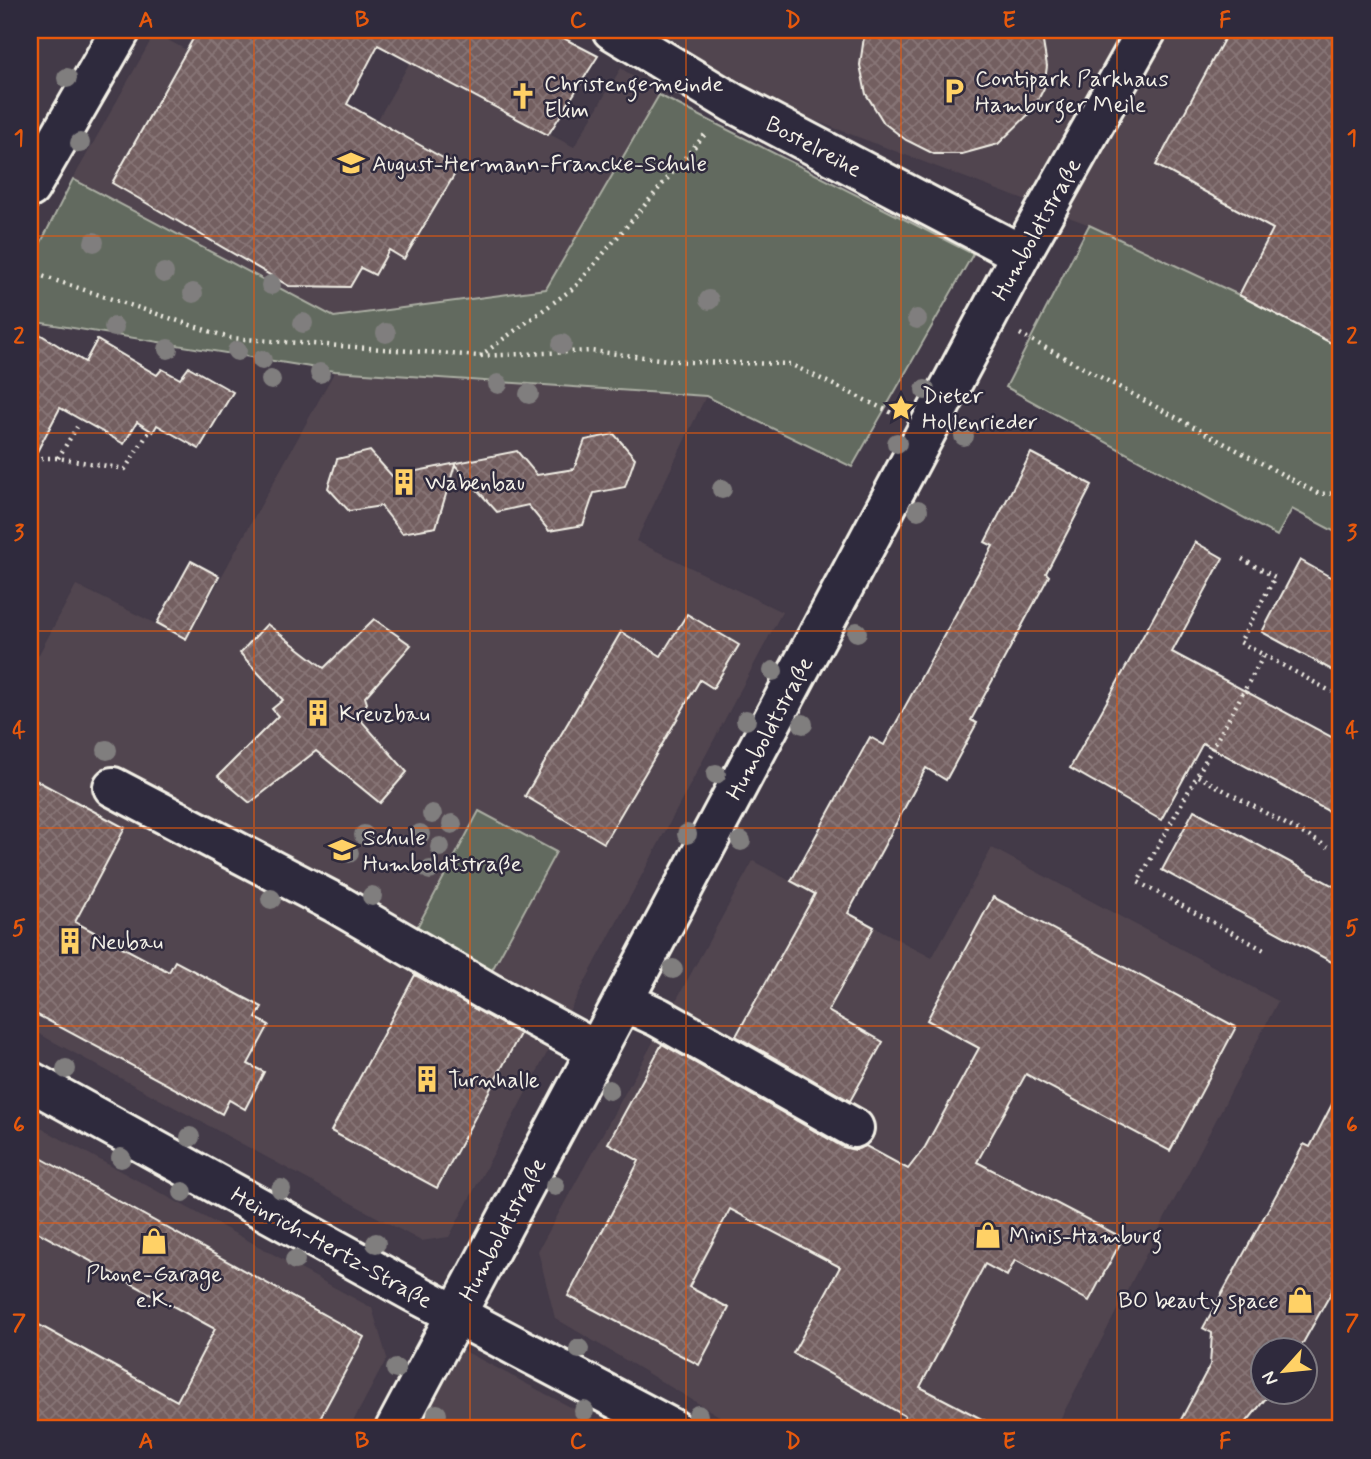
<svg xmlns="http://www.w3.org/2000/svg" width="1371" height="1459" font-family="Mynerve,sans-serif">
	<defs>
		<pattern id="building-cross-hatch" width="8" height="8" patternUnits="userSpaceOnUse" patternTransform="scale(1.75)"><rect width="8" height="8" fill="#735e60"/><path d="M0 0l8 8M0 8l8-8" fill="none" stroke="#887677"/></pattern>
	</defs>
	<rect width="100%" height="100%" fill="#433a48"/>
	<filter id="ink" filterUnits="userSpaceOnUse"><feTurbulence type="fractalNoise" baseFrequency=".0143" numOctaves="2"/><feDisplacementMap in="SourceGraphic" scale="14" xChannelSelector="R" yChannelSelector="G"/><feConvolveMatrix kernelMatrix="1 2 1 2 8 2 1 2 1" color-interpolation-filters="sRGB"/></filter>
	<g filter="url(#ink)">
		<!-- built -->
		<g fill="#51454f">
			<polygon points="637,30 1341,30 1341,348 1239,295 1090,225 771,104"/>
			<polygon points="155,33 363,146 410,62 574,147 621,68 659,95 546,289 334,317 73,179"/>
			<polygon points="335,371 706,396 636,541 782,612 449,1237 421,1241 30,1029 30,671 76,585 187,639"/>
			<polygon points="992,848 1278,1001 1055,1429 741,1429 555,1318 538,1251 753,861 932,958"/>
			<polygon points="30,1122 372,1308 387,1358 349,1429 30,1429"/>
			<polygon points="455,1346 612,1429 412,1429"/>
		</g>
		<!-- green -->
		<g fill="#626b5e" stroke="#abaea3" stroke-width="2">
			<polygon points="659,95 973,254 852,467 706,396 335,371 30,321 30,264 73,179 334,317 546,289"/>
			<polygon points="1089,225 1239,295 1341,348 1341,535 1292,509 1277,536 1006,387"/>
			<polygon points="479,811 556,852 490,974 414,933"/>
		</g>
		<!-- building -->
		<g fill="url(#building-cross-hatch)" stroke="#f4f1e8" stroke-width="2">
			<polygon points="198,30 548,30 598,56 548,135 378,45 347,104 459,167 404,259 389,250 375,275 361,268 350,287 289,286 112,183"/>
			<polygon points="865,30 1041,30 1047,66 1044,88 1033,110 998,144 962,154 934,154 906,140 884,123 866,94 860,65"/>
			<polygon points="1229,30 1341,30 1341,348 1239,295 1273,229 1156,165"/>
			<polygon points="30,328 85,362 97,340 157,375 162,369 180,379 189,367 233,392 199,449 157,425 153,432 137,422 124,444 60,408 30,465"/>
			<polygon points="614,434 635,458 625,487 594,493 583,525 549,531 528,505 497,512 455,465 436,527 402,533 381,506 349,511 328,488 337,459 370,451 392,476 517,451 537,475 574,469 585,440"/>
			<polygon points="1031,453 1092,485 1046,573 1049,576 971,720 977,723 946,780 926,768 848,913 874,927 828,1011 883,1042 850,1101 736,1036 815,894 791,881 870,737 884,745 993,546 985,542"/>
			<polygon points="1195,542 1223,558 1172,652 1341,742 1341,818 1203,743 1161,820 1070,768"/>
			<polygon points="1300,560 1341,583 1341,675 1262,632"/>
			<polygon points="191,561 219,576 186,639 157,623"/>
			<polygon points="687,614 739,645 713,688 700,680 604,843 525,796 621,632 661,656"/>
			<polygon points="374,619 411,645 365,697 367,703 358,717 407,772 380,803 316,751 250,803 218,776 278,716 272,709 283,700 240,653 267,624 324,668"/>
			<polygon points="30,777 125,828 75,922 169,972 175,961 262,1007 256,1018 269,1025 248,1064 264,1072 245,1109 229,1100 222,1114 30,1011"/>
			<polygon points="1194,810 1341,890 1341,967 1162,870"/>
			<polygon points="993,897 1236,1027 1170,1151 1026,1074 977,1162 1123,1238 1089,1301 1015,1260 1007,1276 985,1264 920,1387 1001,1429 898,1429 905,1416 793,1353 840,1267 730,1209 689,1287 729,1308 699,1365 568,1296 639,1161 608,1143 662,1044 843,1147 855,1150 866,1146 908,1169 925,1147 979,1048 927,1020"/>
			<polygon points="415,975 520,1034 437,1188 331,1131"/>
			<polygon points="1341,1087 1341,1269 1331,1293 1299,1350 1263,1350 1263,1392 1271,1392 1241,1429 1176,1429 1210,1365 1212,1333 1203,1328 1304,1144 1310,1147"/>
			<polygon points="30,1152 364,1337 314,1429 30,1429 30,1320 177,1401 215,1329 30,1228"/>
		</g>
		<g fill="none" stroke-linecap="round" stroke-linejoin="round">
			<defs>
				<g id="minor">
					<polyline points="612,30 733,103 1021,254"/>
					<polyline points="30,188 121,30"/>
					<polyline points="113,787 335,903 488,992 597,1051"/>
					<polyline points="623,1001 658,1017 854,1128"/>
					<polyline points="30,1081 413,1292 673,1429"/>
					<polyline points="395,1429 1021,254 1147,30"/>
				</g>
			</defs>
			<!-- minor casing -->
			<use href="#minor" stroke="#f4f1e8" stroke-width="44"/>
			<!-- path -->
			<g stroke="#f4f1e8" stroke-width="4.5" stroke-dasharray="2 5" stroke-linecap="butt">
				<polyline points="30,272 230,338 479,356 591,351 686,362 790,364 892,413"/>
				<polyline points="1020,334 1319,494 1341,493"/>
				<polyline points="480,356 575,287 707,132"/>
				<polyline points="34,458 58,458 125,469 149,432"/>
				<polyline points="58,458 77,427"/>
				<polyline points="1242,559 1275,577 1240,642 1264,655 1138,882 1268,952"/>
				<polyline points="1264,655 1332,692"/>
				<polyline points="1198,776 1328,847"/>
			</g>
			<!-- minor -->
			<use href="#minor" stroke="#2f2a3d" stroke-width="38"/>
		</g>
		<!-- trees -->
		<g fill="#807e7e">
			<circle cx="67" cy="78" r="10"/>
			<circle cx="80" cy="143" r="10"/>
			<circle cx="94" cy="242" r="10"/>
			<circle cx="164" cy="273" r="10"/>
			<circle cx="271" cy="285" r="10"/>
			<circle cx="193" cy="293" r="10"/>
			<circle cx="709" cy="300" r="10"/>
			<circle cx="917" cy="319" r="10"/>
			<circle cx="303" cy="323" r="10"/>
			<circle cx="114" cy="327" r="10"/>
			<circle cx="386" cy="333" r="10"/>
			<circle cx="562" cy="344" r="10"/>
			<circle cx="168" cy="349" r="10"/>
			<circle cx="237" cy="351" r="10"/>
			<circle cx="262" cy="360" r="10"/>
			<circle cx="320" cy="373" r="10"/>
			<circle cx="271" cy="380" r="10"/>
			<circle cx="498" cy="384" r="10"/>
			<circle cx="925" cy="390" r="10"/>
			<circle cx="529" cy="394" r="10"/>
			<circle cx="964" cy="436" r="10"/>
			<circle cx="897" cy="443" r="10"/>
			<circle cx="722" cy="489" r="10"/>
			<circle cx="918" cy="510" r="10"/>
			<circle cx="857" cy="632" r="10"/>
			<circle cx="773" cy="671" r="10"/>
			<circle cx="746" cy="720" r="10"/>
			<circle cx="803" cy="724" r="10"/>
			<circle cx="107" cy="750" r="10"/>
			<circle cx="716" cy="774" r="10"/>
			<circle cx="432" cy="814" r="10"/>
			<circle cx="452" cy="824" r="10"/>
			<circle cx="420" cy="834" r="10"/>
			<circle cx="687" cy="834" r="10"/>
			<circle cx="364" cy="835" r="10"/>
			<circle cx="741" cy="841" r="10"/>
			<circle cx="440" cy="847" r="10"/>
			<circle cx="349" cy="853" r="10"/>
			<circle cx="430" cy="870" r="10"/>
			<circle cx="372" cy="896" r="10"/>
			<circle cx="271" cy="899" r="10"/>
			<circle cx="673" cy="969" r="10"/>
			<circle cx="66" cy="1069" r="10"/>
			<circle cx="609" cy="1090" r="10"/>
			<circle cx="190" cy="1137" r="10"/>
			<circle cx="121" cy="1158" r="10"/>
			<circle cx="555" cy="1186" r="10"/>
			<circle cx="281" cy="1189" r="10"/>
			<circle cx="183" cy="1192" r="10"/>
			<circle cx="376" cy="1243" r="10"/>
			<circle cx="295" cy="1260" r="10"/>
			<circle cx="579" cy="1349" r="10"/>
			<circle cx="396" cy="1369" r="10"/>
			<circle cx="584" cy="1411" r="10"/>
			<circle cx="437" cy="1414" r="10"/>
			<circle cx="698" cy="1415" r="10"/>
		</g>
	</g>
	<!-- grid -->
	<path fill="none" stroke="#e8590c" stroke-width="2" stroke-opacity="0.55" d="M 254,30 L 254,1429M 470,30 L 470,1429M 686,30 L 686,1429M 901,30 L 901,1429M 1117,30 L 1117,1429M 30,236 L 1341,236M 30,433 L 1341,433M 30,631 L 1341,631M 30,828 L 1341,828M 30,1026 L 1341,1026M 30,1223 L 1341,1223"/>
	<!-- icons -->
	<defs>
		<symbol id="parking-bare" viewBox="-9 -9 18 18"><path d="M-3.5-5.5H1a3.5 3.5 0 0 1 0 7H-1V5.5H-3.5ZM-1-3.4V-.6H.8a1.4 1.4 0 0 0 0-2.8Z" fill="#ffd166" stroke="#2f2a3d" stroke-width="2.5" paint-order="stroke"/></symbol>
		<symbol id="church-bare" viewBox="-9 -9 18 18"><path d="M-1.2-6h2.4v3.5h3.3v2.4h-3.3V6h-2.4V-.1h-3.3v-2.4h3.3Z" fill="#ffd166" stroke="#2f2a3d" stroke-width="2.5" paint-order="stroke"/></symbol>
		<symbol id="school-bare" viewBox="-9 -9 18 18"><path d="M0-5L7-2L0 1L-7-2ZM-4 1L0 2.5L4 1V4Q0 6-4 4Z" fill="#ffd166" stroke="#2f2a3d" stroke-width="2.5" paint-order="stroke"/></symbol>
		<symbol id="sight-bare" viewBox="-9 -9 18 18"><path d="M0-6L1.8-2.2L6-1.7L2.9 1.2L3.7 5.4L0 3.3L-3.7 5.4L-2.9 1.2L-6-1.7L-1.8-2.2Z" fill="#ffd166" stroke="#2f2a3d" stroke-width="2.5" paint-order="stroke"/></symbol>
		<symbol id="building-bare" viewBox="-9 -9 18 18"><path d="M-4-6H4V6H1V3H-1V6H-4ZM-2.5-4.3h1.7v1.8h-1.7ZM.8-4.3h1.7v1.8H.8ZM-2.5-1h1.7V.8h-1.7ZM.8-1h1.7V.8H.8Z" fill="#ffd166" stroke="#2f2a3d" stroke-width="2.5" paint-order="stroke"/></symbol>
		<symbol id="shop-bare" viewBox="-9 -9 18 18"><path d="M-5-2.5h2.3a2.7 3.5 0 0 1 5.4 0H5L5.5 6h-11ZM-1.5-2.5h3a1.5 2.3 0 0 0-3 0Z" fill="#ffd166" stroke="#2f2a3d" stroke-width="2.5" paint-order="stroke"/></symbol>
	</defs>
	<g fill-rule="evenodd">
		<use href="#parking-bare" x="935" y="72" width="38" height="38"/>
		<use href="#church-bare" x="504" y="77" width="38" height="38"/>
		<use href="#school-bare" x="332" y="144" width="38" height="38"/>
		<use href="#sight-bare" x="882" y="389" width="38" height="38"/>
		<use href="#building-bare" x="385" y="463" width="38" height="38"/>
		<use href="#building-bare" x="299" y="694" width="38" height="38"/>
		<use href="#school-bare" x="323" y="831" width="38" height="38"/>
		<use href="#building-bare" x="51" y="922" width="38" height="38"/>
		<use href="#building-bare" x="408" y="1060" width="38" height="38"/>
		<use href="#shop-bare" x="969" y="1216" width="38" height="38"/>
		<use href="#shop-bare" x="135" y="1222" width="38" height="38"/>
		<use href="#shop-bare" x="1281" y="1281" width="38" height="38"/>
	</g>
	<g text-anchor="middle" stroke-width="5" stroke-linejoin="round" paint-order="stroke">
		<!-- poi labels -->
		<g font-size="23" fill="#f4f1e8" stroke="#2f2a3d" text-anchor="start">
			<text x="975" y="86">Contipark Parkhaus<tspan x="975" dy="26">Hamburger Meile</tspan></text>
			<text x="544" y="91">Christengemeinde<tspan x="544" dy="26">Elim</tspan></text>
			<text x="372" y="171">August-Hermann-Francke-Schule</text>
			<text x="922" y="403">Dieter<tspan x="922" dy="26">Hollenrieder</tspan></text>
			<text x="425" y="490">Wabenbau</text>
			<text x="339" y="721">Kreuzbau</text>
			<text x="363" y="845">Schule<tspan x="363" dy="26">Humboldtstraße</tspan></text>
			<text x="91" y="949">Neubau</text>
			<text x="448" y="1087">Turnhalle</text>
			<text x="1009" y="1243">Minis-Hamburg</text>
			<text x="154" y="1281" text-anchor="middle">Phone-Garage<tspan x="154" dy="26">e.K.</tspan></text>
			<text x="1279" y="1308" text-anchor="end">BO beauty space</text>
		</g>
		<!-- street labels -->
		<g font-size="23" fill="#f4f1e8" stroke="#2f2a3d">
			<text transform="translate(814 146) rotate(28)" y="8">Bostelreihe</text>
			<text transform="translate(1036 229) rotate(-61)" y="8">Humboldtstraße</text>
			<text transform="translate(769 728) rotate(-62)" y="8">Humboldtstraße</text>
			<text transform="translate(502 1229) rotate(-62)" y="8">Humboldtstraße</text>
			<text transform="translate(332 1247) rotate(29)" y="8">Heinrich-Hertz-Straße</text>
		</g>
	</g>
	<!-- margin -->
	<rect width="1371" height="1459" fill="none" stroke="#2f2a3d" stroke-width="77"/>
	<!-- north arrow -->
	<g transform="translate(1284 1371) rotate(243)"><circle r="33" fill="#2f2a3d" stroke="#7e7a81" stroke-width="2"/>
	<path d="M0-5L12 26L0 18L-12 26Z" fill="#ffd166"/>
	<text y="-10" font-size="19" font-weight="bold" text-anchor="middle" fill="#f4f1e8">N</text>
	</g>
	<rect x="38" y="38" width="1294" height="1382" fill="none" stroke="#e8590c" stroke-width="2.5"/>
	<g font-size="23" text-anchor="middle" font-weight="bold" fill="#e8590c">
		<text x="146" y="27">A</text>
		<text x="362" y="27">B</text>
		<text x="578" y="27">C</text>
		<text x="793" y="27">D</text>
		<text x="1009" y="27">E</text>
		<text x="1225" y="27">F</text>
		<text x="19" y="145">1</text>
		<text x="1352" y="145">1</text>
		<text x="19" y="343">2</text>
		<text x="1352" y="343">2</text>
		<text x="19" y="540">3</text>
		<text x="1352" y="540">3</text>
		<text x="19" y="737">4</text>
		<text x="1352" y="737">4</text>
		<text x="19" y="935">5</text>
		<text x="1352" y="935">5</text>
		<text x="19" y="1132">6</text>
		<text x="1352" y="1132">6</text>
		<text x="19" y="1330">7</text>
		<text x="1352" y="1330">7</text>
		<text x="146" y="1448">A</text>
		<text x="362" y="1448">B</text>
		<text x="578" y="1448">C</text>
		<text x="793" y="1448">D</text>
		<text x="1009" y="1448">E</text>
		<text x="1225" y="1448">F</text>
	</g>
</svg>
